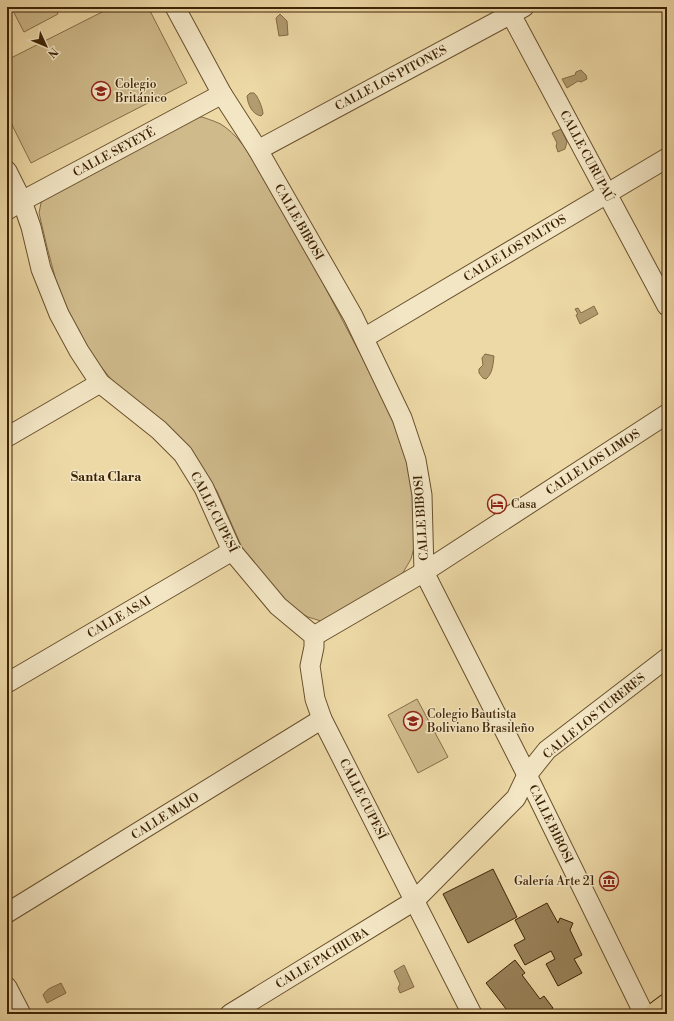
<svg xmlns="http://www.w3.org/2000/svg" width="674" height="1021" font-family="'Libre Bodoni',serif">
	<rect width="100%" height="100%" fill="#edd9a6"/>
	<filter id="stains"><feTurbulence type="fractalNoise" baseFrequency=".005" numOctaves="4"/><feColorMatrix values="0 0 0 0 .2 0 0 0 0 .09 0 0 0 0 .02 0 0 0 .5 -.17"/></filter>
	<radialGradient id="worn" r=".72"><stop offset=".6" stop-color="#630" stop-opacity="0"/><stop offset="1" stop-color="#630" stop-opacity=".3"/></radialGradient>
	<!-- green -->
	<g fill="#cfba8b" stroke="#866e48">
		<polygon points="11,7 55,7 58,14 24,32"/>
		<polygon points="112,7 148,7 187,83 31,163 7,115 7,60"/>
		<path d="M 202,117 C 210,120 219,122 225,127 C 243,140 257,165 270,183 L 364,361 L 392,417 L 406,458 L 416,506 L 416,540 L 411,559 L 401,576 L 336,615 L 321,621 L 308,617 L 290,607 L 244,552 L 217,491 L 195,460 L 111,379 L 94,358 L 77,331 L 59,292 L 47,247 L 39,213 L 41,203 L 51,191 L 192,118 Z"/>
		<polygon points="417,699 448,757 418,773 388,715"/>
	</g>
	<!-- water -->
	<g fill="#b19b6f" stroke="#836b45">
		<polygon points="280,14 287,21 288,35 279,36 276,18"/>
		<polygon points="581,70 586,75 587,79 581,82 578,81 567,88 562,79 575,75 576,72"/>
		<path d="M 250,93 L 254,93 C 258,96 263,109 263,114 L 261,116 C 252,114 248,105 247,96 Z"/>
		<polygon points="561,129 567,142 565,149 558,152 556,146 557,143 552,133"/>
		<polygon points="594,306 598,314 580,324 576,315 578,314 575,309 578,308 581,313"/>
		<path d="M 485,354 L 494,356 C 493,364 493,373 486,379 L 483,378 L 479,373 L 479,369 L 483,365 L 482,358 Z"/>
		<polygon points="404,965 414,987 400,993 398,988 400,984 394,971"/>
		<path d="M 61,983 L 66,993 L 47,1003 L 43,995 C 48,987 54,987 61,983 Z"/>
	</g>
	<!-- building -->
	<g fill="#998259" stroke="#3d2305">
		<polygon points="493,869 517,917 468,943 443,894"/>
		<polygon points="547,903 558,923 560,918 573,923 570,930 582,955 574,959 582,973 558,986 546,964 555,959 551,951 525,965 514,945 525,939 515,920"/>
		<polygon points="515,960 525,973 522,975 540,999 544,996 553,1008 545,1014 510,1014 486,983"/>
	</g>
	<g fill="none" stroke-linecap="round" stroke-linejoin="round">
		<defs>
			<g id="minor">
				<polyline points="175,7 222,94 258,150 353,316 402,418 416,460 422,495 424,572 527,775 644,1014"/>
				<polyline points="507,7 667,306"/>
				<polyline points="258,150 524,7"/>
				<polyline points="7,171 22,201 31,227 41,269 59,314 79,351 100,383 159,430 183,454 204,488 232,551 278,606 314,636 314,647 310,666 315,699 322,719 472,1014"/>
				<polyline points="7,210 22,201 222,94"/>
				<polyline points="364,338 667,158"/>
				<polyline points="7,437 100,383"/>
				<polyline points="314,636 424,572 667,414"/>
				<polyline points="7,683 232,551"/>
				<polyline points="7,913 322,719"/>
				<polyline points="7,987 21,1014"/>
				<polyline points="230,1014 414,901 516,798 527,775 547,750 667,658"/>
			</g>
			<polyline id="major" points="655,1014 667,1005"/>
		</defs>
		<!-- minor casing -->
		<use href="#minor" stroke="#69502d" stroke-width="21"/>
		<!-- major casing -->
		<use href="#major" stroke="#3d2305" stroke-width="24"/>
		<!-- minor -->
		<use href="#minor" stroke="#f3e6c5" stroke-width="19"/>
		<!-- major -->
		<use href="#major" stroke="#edd9a6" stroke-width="22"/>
	</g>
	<!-- icons -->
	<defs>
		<symbol id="school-ring" viewBox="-11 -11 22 22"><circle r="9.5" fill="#f3e6c5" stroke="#8f2418" stroke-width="1.5"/><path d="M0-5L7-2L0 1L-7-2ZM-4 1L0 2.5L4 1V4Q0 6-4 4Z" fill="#8f2418"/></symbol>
		<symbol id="hotel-ring" viewBox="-11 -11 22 22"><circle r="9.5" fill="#f3e6c5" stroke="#8f2418" stroke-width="1.5"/><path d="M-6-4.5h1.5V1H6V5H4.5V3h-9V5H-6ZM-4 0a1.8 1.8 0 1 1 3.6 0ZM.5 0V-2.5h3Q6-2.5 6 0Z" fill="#8f2418"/></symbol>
		<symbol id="museum-ring" viewBox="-11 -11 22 22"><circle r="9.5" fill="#f3e6c5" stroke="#8f2418" stroke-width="1.5"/><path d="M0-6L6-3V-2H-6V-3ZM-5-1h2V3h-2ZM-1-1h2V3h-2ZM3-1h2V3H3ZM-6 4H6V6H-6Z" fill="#8f2418"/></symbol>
	</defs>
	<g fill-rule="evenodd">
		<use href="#school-ring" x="90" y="80" width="22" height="22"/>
		<use href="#hotel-ring" x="486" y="493" width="22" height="22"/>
		<use href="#school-ring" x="402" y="710" width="22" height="22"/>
		<use href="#museum-ring" x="598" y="870" width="22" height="22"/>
	</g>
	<g text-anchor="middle" stroke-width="3" stroke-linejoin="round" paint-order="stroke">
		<!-- street labels -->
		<g font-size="12" fill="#3d2305" stroke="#f3e6c5">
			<text transform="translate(391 78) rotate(-28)" y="4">CALLE LOS PITONES</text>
			<text transform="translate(114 152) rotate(-28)" y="4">CALLE SEYEYÉ</text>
			<text transform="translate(587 156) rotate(62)" y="4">CALLE CURUPAÚ</text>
			<text transform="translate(299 222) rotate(60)" y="4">CALLE BIBOSI</text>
			<text transform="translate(515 248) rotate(-31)" y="4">CALLE LOS PALTOS</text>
			<text transform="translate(593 462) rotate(-33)" y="4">CALLE LOS LIMOS</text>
			<text transform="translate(214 512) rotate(63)" y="4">CALLE CUPESÍ</text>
			<text transform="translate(421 518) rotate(-94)" y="4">CALLE BIBOSI</text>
			<text transform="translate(119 617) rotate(-30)" y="4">CALLE ASAI</text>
			<text transform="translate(594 716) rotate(-39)" y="4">CALLE LOS TURERES</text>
			<text transform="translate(363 799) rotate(63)" y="4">CALLE CUPESÍ</text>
			<text transform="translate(165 816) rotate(-32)" y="4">CALLE MAJO</text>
			<text transform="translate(551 824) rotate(64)" y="4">CALLE BIBOSI</text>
			<text transform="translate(322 958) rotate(-31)" y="4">CALLE PACHIUBA</text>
		</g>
		<!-- poi labels -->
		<g font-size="12" fill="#3d2305" stroke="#f3e6c5" text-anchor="start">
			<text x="115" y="88">Colegio<tspan x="115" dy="14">Británico</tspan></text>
			<text x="511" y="508">Casa</text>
			<text x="427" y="718">Colegio Bautista<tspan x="427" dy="14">Boliviano Brasileño</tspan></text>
			<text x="595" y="885" text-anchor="end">Galería Arte 21</text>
		</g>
		<!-- neighbourhood labels -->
		<g font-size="13" font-weight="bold" fill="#3d2305" stroke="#f3e6c5">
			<text x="106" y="481">Santa Clara</text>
		</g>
	</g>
	<!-- margin -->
	<rect width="674" height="1021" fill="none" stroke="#edd9a6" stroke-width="24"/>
	<rect x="8" y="8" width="658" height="1005" fill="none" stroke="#3d2305" stroke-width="2"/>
	<rect x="12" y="12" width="650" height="997" fill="none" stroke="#3d2305"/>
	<!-- north arrow -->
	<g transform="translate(46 46) rotate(134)" stroke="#f3e6c5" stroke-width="3" paint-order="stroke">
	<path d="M0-3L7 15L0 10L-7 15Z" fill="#3d2305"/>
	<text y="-6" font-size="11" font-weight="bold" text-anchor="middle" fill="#3d2305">N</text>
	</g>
	<rect width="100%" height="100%" filter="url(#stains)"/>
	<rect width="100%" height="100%" fill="url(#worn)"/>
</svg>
